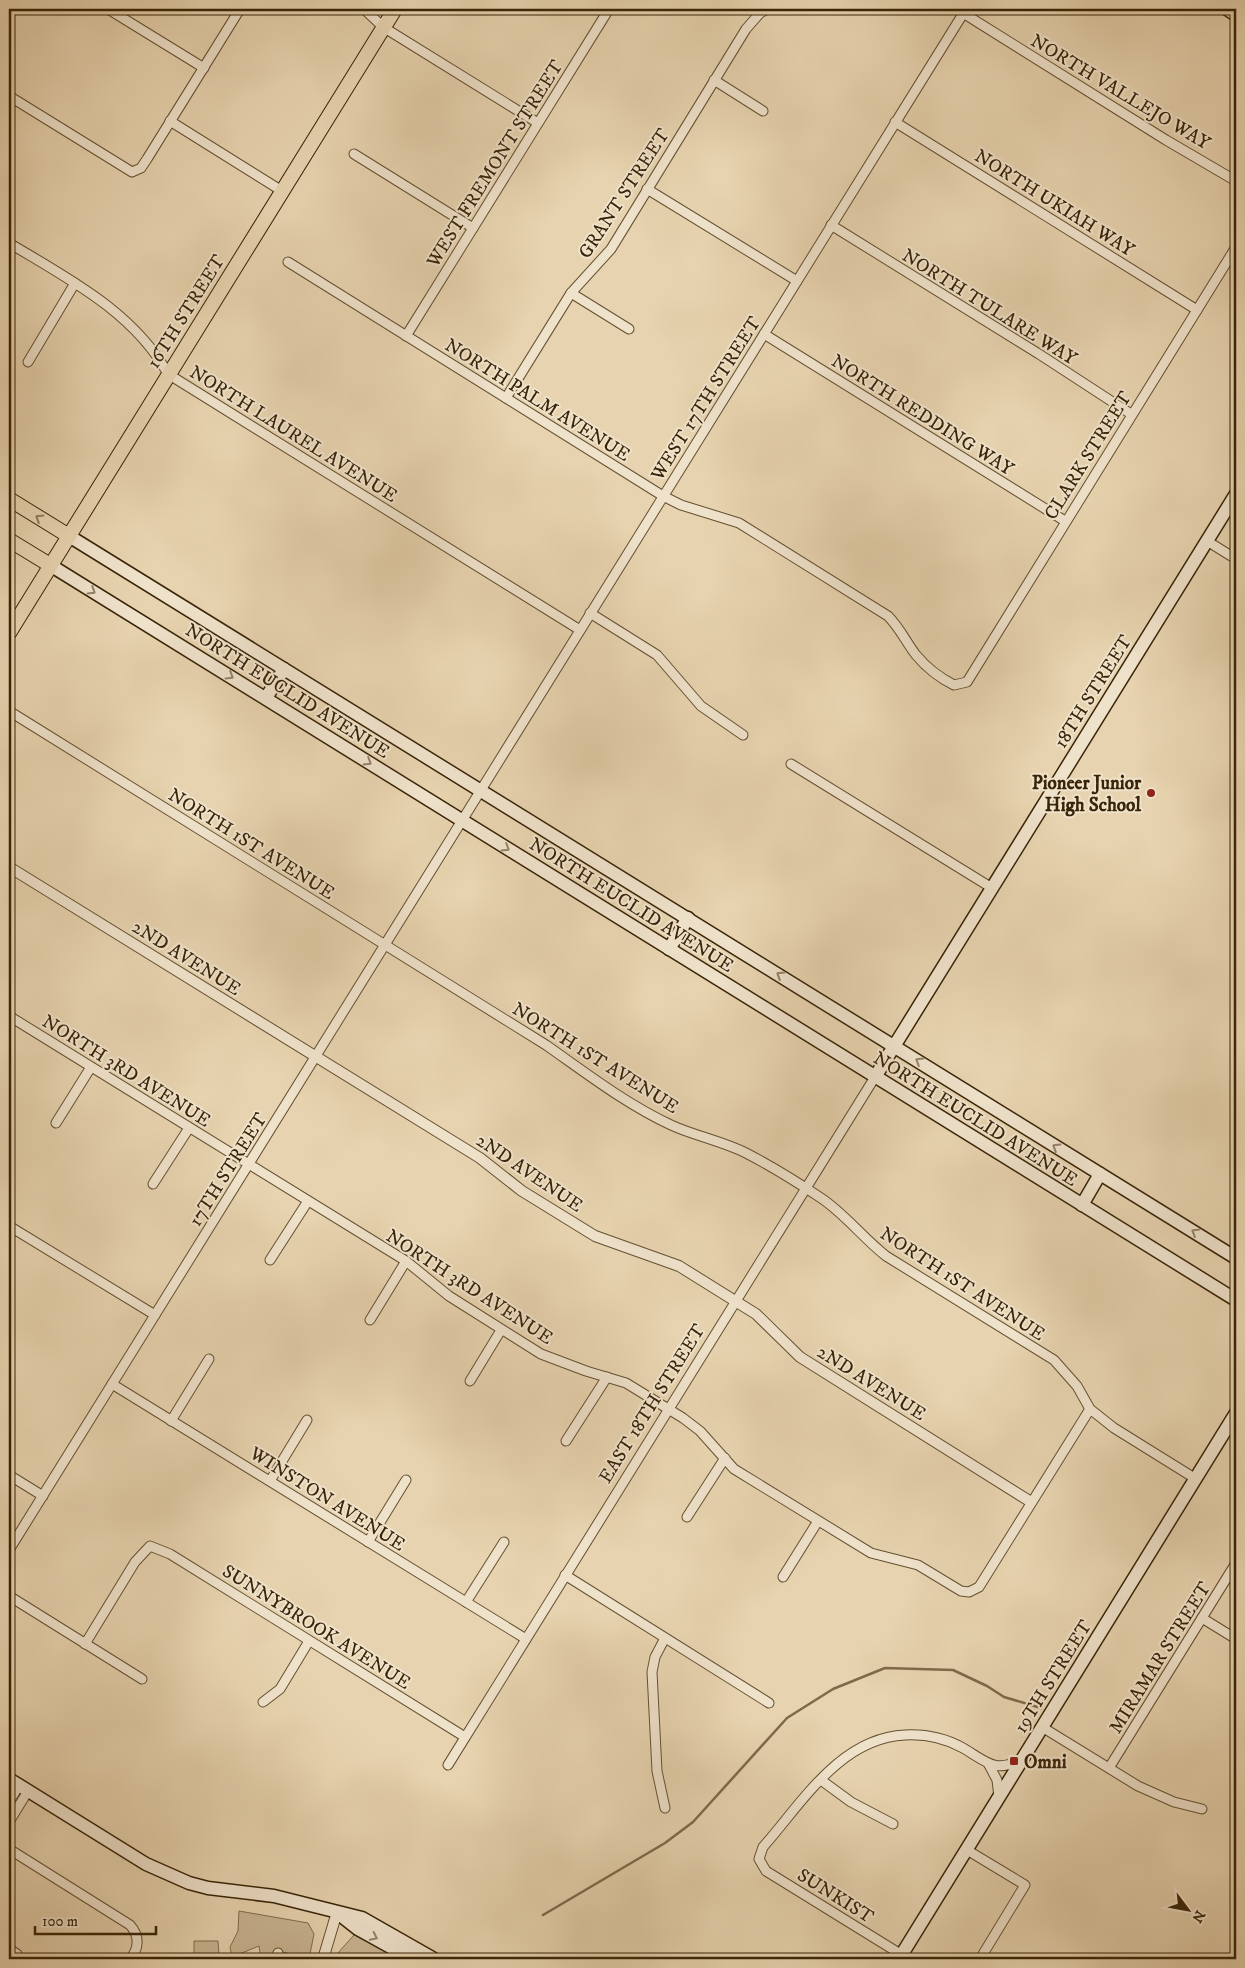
<svg xmlns="http://www.w3.org/2000/svg" width="1245" height="1968" font-family="'IM FELL DW Pica',serif">
	<rect width="100%" height="100%" fill="#e7d3af"/>
	<filter id="stains"><feTurbulence type="fractalNoise" baseFrequency=".004" numOctaves="4"/><feColorMatrix values="0 0 0 0 .2 0 0 0 0 .09 0 0 0 0 .02 0 0 0 .5 -.17"/></filter>
	<radialGradient id="worn" r=".72"><stop offset=".6" stop-color="#630" stop-opacity="0"/><stop offset="1" stop-color="#630" stop-opacity=".3"/></radialGradient>
	<!-- green -->
	<g fill="#c9b592" stroke="#816c4c">
		<polygon points="239,1911 308,1923 314,1934 309,1959 283,1952 280,1959 261,1959 259,1946 232,1957 230,1947 238,1931"/>
		<polygon points="354,1935 400,1959 336,1959 337,1954"/>
		<polygon points="194,1941 218,1941 219,1955 194,1955"/>
	</g>
	<g fill="none" stroke-linecap="round" stroke-linejoin="round">
		<!-- stream -->
		<polyline stroke="#7e6a4a" stroke-width="2.5" points="543,1915 665,1843 693,1822 787,1718 833,1689 885,1668 953,1670 987,1686 1004,1697 1041,1708"/>
		<defs>
			<g id="minor">
				<polyline points="108,9 204,68"/>
				<polyline points="364,9 383,27 538,123"/>
				<polyline points="963,13 1166,140 1236,181"/>
				<polyline points="714,80 763,111"/>
				<polyline points="9,96 132,172 141,168 147,159 240,9"/>
				<polyline points="170,121 282,191"/>
				<polyline points="895,122 1197,310"/>
				<polyline points="354,154 473,228"/>
				<polyline points="647,189 797,281"/>
				<polyline points="831,225 1039,354 1131,414"/>
				<path d="M 9,243 C 67,278 134,312 168,374 L 580,630"/>
				<path d="M 288,262 L 663,496 L 681,505 L 739,523 L 888,616 C 900,628 906,642 916,655 C 926,667 940,678 954,685 L 967,682 L 1236,247"/>
				<polyline points="571,293 629,329"/>
				<polyline points="764,334 1065,521"/>
				<polyline points="406,336 609,9"/>
				<polyline points="28,362 75,283"/>
				<polyline points="506,398 571,293 611,249 746,29 760,13 767,9"/>
				<polyline points="1207,541 1236,559"/>
				<polyline points="590,613 657,655 701,706 743,735"/>
				<path d="M 9,711 L 546,1045 C 586,1073 626,1104 671,1125 C 695,1136 722,1141 746,1153 C 771,1166 797,1182 821,1198 C 845,1214 863,1238 886,1256 L 1054,1360 L 1077,1386 L 1090,1409 L 1114,1428 L 1196,1479"/>
				<polyline points="791,764 992,888"/>
				<polyline points="9,1016 406,1261 449,1296 541,1354 586,1371 626,1383 683,1418 700,1431 734,1469 871,1553 918,1565 961,1591 969,1592 979,1587 1090,1409"/>
				<polyline points="56,1123 91,1067"/>
				<polyline points="153,1184 189,1128"/>
				<polyline points="9,1226 155,1315"/>
				<polyline points="270,1260 308,1201"/>
				<polyline points="370,1320 406,1261"/>
				<polyline points="470,1381 501,1330"/>
				<polyline points="112,1384 526,1639"/>
				<polyline points="171,1421 209,1359"/>
				<polyline points="566,1441 607,1377"/>
				<polyline points="9,1475 43,1496"/>
				<polyline points="270,1481 307,1420"/>
				<polyline points="687,1517 725,1458"/>
				<polyline points="368,1542 406,1480"/>
				<polyline points="9,1550 966,9"/>
				<polyline points="565,1575 769,1703"/>
				<polyline points="783,1577 818,1521"/>
				<polyline points="9,1596 142,1679"/>
				<polyline points="466,1602 504,1542"/>
				<polyline points="1202,1618 1236,1639"/>
				<polyline points="85,1644 135,1562 150,1546 170,1554 465,1737"/>
				<polyline points="263,1702 280,1689 309,1641"/>
				<polyline points="1042,1727 1138,1786 1174,1802 1202,1809"/>
				<polyline points="448,1765 875,1077"/>
				<polyline points="989,1765 997,1780 999,1797"/>
				<polyline points="1109,1768 1236,1563"/>
				<polyline points="821,1780 851,1802 893,1824"/>
				<polyline points="9,1801 19,1786"/>
				<polyline points="665,1808 657,1771 652,1672 655,1657 665,1638"/>
				<polyline points="9,1822 28,1791"/>
				<path d="M 9,1849 L 130,1925 C 140,1936 139,1949 130,1959"/>
				<polyline points="967,1850 1025,1885 980,1959"/>
				<polyline points="9,1949 17,1954"/>
				<path d="M 902,1955 L 766,1871 L 759,1859 L 763,1847 C 802,1803 840,1738 905,1735 C 925,1734 945,1738 963,1748 C 987,1762 994,1773 1022,1760"/>
				<polyline points="276,1959 278,1953"/>
			</g>
			<g id="tertiary">
				<polyline points="9,867 480,1158 522,1191 595,1236 679,1266 756,1314 800,1357 1031,1502"/>
				<polyline points="323,1959 337,1912"/>
			</g>
			<g id="secondary">
				<polyline points="1227,9 1236,15"/>
				<polyline points="69,536 1236,1258"/>
				<polyline points="50,565 1236,1300"/>
				<polyline points="266,698 284,669"/>
				<polyline points="669,949 688,918"/>
				<polyline points="875,1077 1236,494"/>
				<polyline points="1082,1205 1100,1174"/>
				<polyline points="9,1779 146,1864 189,1883 208,1888 274,1896 362,1918 434,1959"/>
				<polyline points="339,1914 358,1929 412,1959"/>
				<polyline points="899,1959 1236,1413"/>
			</g>
			<g id="primary">
				<polyline points="9,499 69,536"/>
				<polyline points="9,540 50,565"/>
				<polyline points="9,633 395,9"/>
			</g>
		</defs>
		<!-- minor casing -->
		<use href="#minor" stroke="#645031" stroke-width="11"/>
		<!-- tertiary casing -->
		<use href="#tertiary" stroke="#645031" stroke-width="12"/>
		<!-- secondary casing -->
		<use href="#secondary" stroke="#392407" stroke-width="15"/>
		<!-- primary casing -->
		<use href="#primary" stroke="#392407" stroke-width="16"/>
		<!-- minor -->
		<use href="#minor" stroke="#efe2cb" stroke-width="9"/>
		<!-- tertiary -->
		<use href="#tertiary" stroke="#efe2cb" stroke-width="10"/>
		<!-- secondary -->
		<use href="#secondary" stroke="#efe2cb" stroke-width="12"/>
		<!-- primary -->
		<use href="#primary" stroke="#e7d3af" stroke-width="14"/>
	</g>
	<!-- one-way arrows -->
	<defs><path id="oneway-chevron" d="M-2-3.5L2.5 0L-2 3.5" fill="none" stroke-width="1.6" stroke-linecap="round" stroke-linejoin="round" transform="scale(1.25)"/></defs>
	<use stroke="#907c5b" href="#oneway-chevron" transform="translate(39 518) rotate(-148)"/>
	<g stroke="#948369">
		<use href="#oneway-chevron" transform="translate(92 591) rotate(32)"/>
		<use href="#oneway-chevron" transform="translate(230 676) rotate(32)"/>
		<use href="#oneway-chevron" transform="translate(368 762) rotate(32)"/>
		<use href="#oneway-chevron" transform="translate(506 848) rotate(32)"/>
		<use href="#oneway-chevron" transform="translate(780 975) rotate(-148)"/>
		<use href="#oneway-chevron" transform="translate(919 1061) rotate(-148)"/>
		<use href="#oneway-chevron" transform="translate(1056 1147) rotate(-148)"/>
		<use href="#oneway-chevron" transform="translate(1195 1232) rotate(-149)"/>
		<use href="#oneway-chevron" transform="translate(374 1937) rotate(26)"/>
	</g>
	<!-- markers -->
	<g fill="#8f2418" stroke="#efe2cb" stroke-width="2">
		<circle cx="1151" cy="793" r="5"/>
		<rect x="1009" y="1756" width="10" height="10" rx="2.5"/>
	</g>
	<g text-anchor="middle" stroke-width="4" stroke-linejoin="round" paint-order="stroke">
		<!-- street labels -->
		<g font-size="19" fill="#392407" stroke="#efe2cb">
			<text transform="translate(1121 91) rotate(31)" y="7">NORTH VALLEJO WAY</text>
			<text transform="translate(494 163) rotate(-58)" y="7">WEST FREMONT STREET</text>
			<text transform="translate(623 193) rotate(-57)" y="7">GRANT STREET</text>
			<text transform="translate(1055 202) rotate(32)" y="7">NORTH UKIAH WAY</text>
			<text transform="translate(990 306) rotate(32)" y="7">NORTH TULARE WAY</text>
			<text transform="translate(185 311) rotate(-58)" y="7">16TH STREET</text>
			<text transform="translate(705 398) rotate(-58)" y="7">WEST 17TH STREET</text>
			<text transform="translate(538 399) rotate(32)" y="7">NORTH PALM AVENUE</text>
			<text transform="translate(923 414) rotate(32)" y="7">NORTH REDDING WAY</text>
			<text transform="translate(294 433) rotate(32)" y="7">NORTH LAUREL AVENUE</text>
			<text transform="translate(1087 455) rotate(-58)" y="7">CLARK STREET</text>
			<text transform="translate(288 690) rotate(32)" y="7">NORTH EUCLID AVENUE</text>
			<text transform="translate(1092 691) rotate(-58)" y="7">18TH STREET</text>
			<text transform="translate(252 843) rotate(32)" y="7">NORTH 1ST AVENUE</text>
			<text transform="translate(632 904) rotate(32)" y="7">NORTH EUCLID AVENUE</text>
			<text transform="translate(187 957) rotate(32)" y="7">2ND AVENUE</text>
			<text transform="translate(596 1057) rotate(32)" y="7">NORTH 1ST AVENUE</text>
			<text transform="translate(127 1070) rotate(32)" y="7">NORTH 3RD AVENUE</text>
			<text transform="translate(976 1118) rotate(32)" y="7">NORTH EUCLID AVENUE</text>
			<text transform="translate(227 1169) rotate(-58)" y="7">17TH STREET</text>
			<text transform="translate(530 1172) rotate(34)" y="7">2ND AVENUE</text>
			<text transform="translate(963 1283) rotate(33)" y="7">NORTH 1ST AVENUE</text>
			<text transform="translate(470 1286) rotate(33)" y="7">NORTH 3RD AVENUE</text>
			<text transform="translate(872 1382) rotate(32)" y="7">2ND AVENUE</text>
			<text transform="translate(651 1403) rotate(-58)" y="7">EAST 18TH STREET</text>
			<text transform="translate(328 1498) rotate(32)" y="7">WINSTON AVENUE</text>
			<text transform="translate(317 1626) rotate(32)" y="7">SUNNYBROOK AVENUE</text>
			<text transform="translate(1159 1657) rotate(-58)" y="7">MIRAMAR STREET</text>
			<text transform="translate(1052 1676) rotate(-58)" y="7">19TH STREET</text>
			<text transform="translate(836 1895) rotate(32)" y="7">SUNKIST</text>
		</g>
		<!-- poi labels -->
		<g font-size="19" font-weight="bold" fill="#392407" stroke="#efe2cb" text-anchor="end">
			<text x="1141" y="789">Pioneer Junior<tspan x="1141" dy="22">High School</tspan></text>
			<text x="1024" y="1768" text-anchor="start">Omni</text>
		</g>
	</g>
	<!-- margin -->
	<rect width="1245" height="1968" fill="none" stroke="#e7d3af" stroke-width="30"/>
	<rect x="10" y="10" width="1225" height="1948" fill="none" stroke="#392407" stroke-width="2.5"/>
	<rect x="15" y="15" width="1215" height="1938" fill="none" stroke="#392407"/>
	<!-- north arrow -->
	<g transform="translate(1188 1910) rotate(122)" stroke="#efe2cb" stroke-width="4" paint-order="stroke">
	<path d="M0-4L9 19L0 12L-9 19Z" fill="#392407"/>
	<text y="-8" font-size="14" font-weight="bold" text-anchor="middle" fill="#392407">N</text>
	</g>
	<!-- scale -->
	<path d="M35 1926v8h121v-8" fill="none" stroke="#392407" stroke-width="2.5"/>
	<text x="42" y="1926" font-size="15" fill="#392407" stroke="#efe2cb" stroke-width="4" paint-order="stroke">100 m</text>
	<rect width="100%" height="100%" filter="url(#stains)"/>
	<rect width="100%" height="100%" fill="url(#worn)"/>
</svg>
